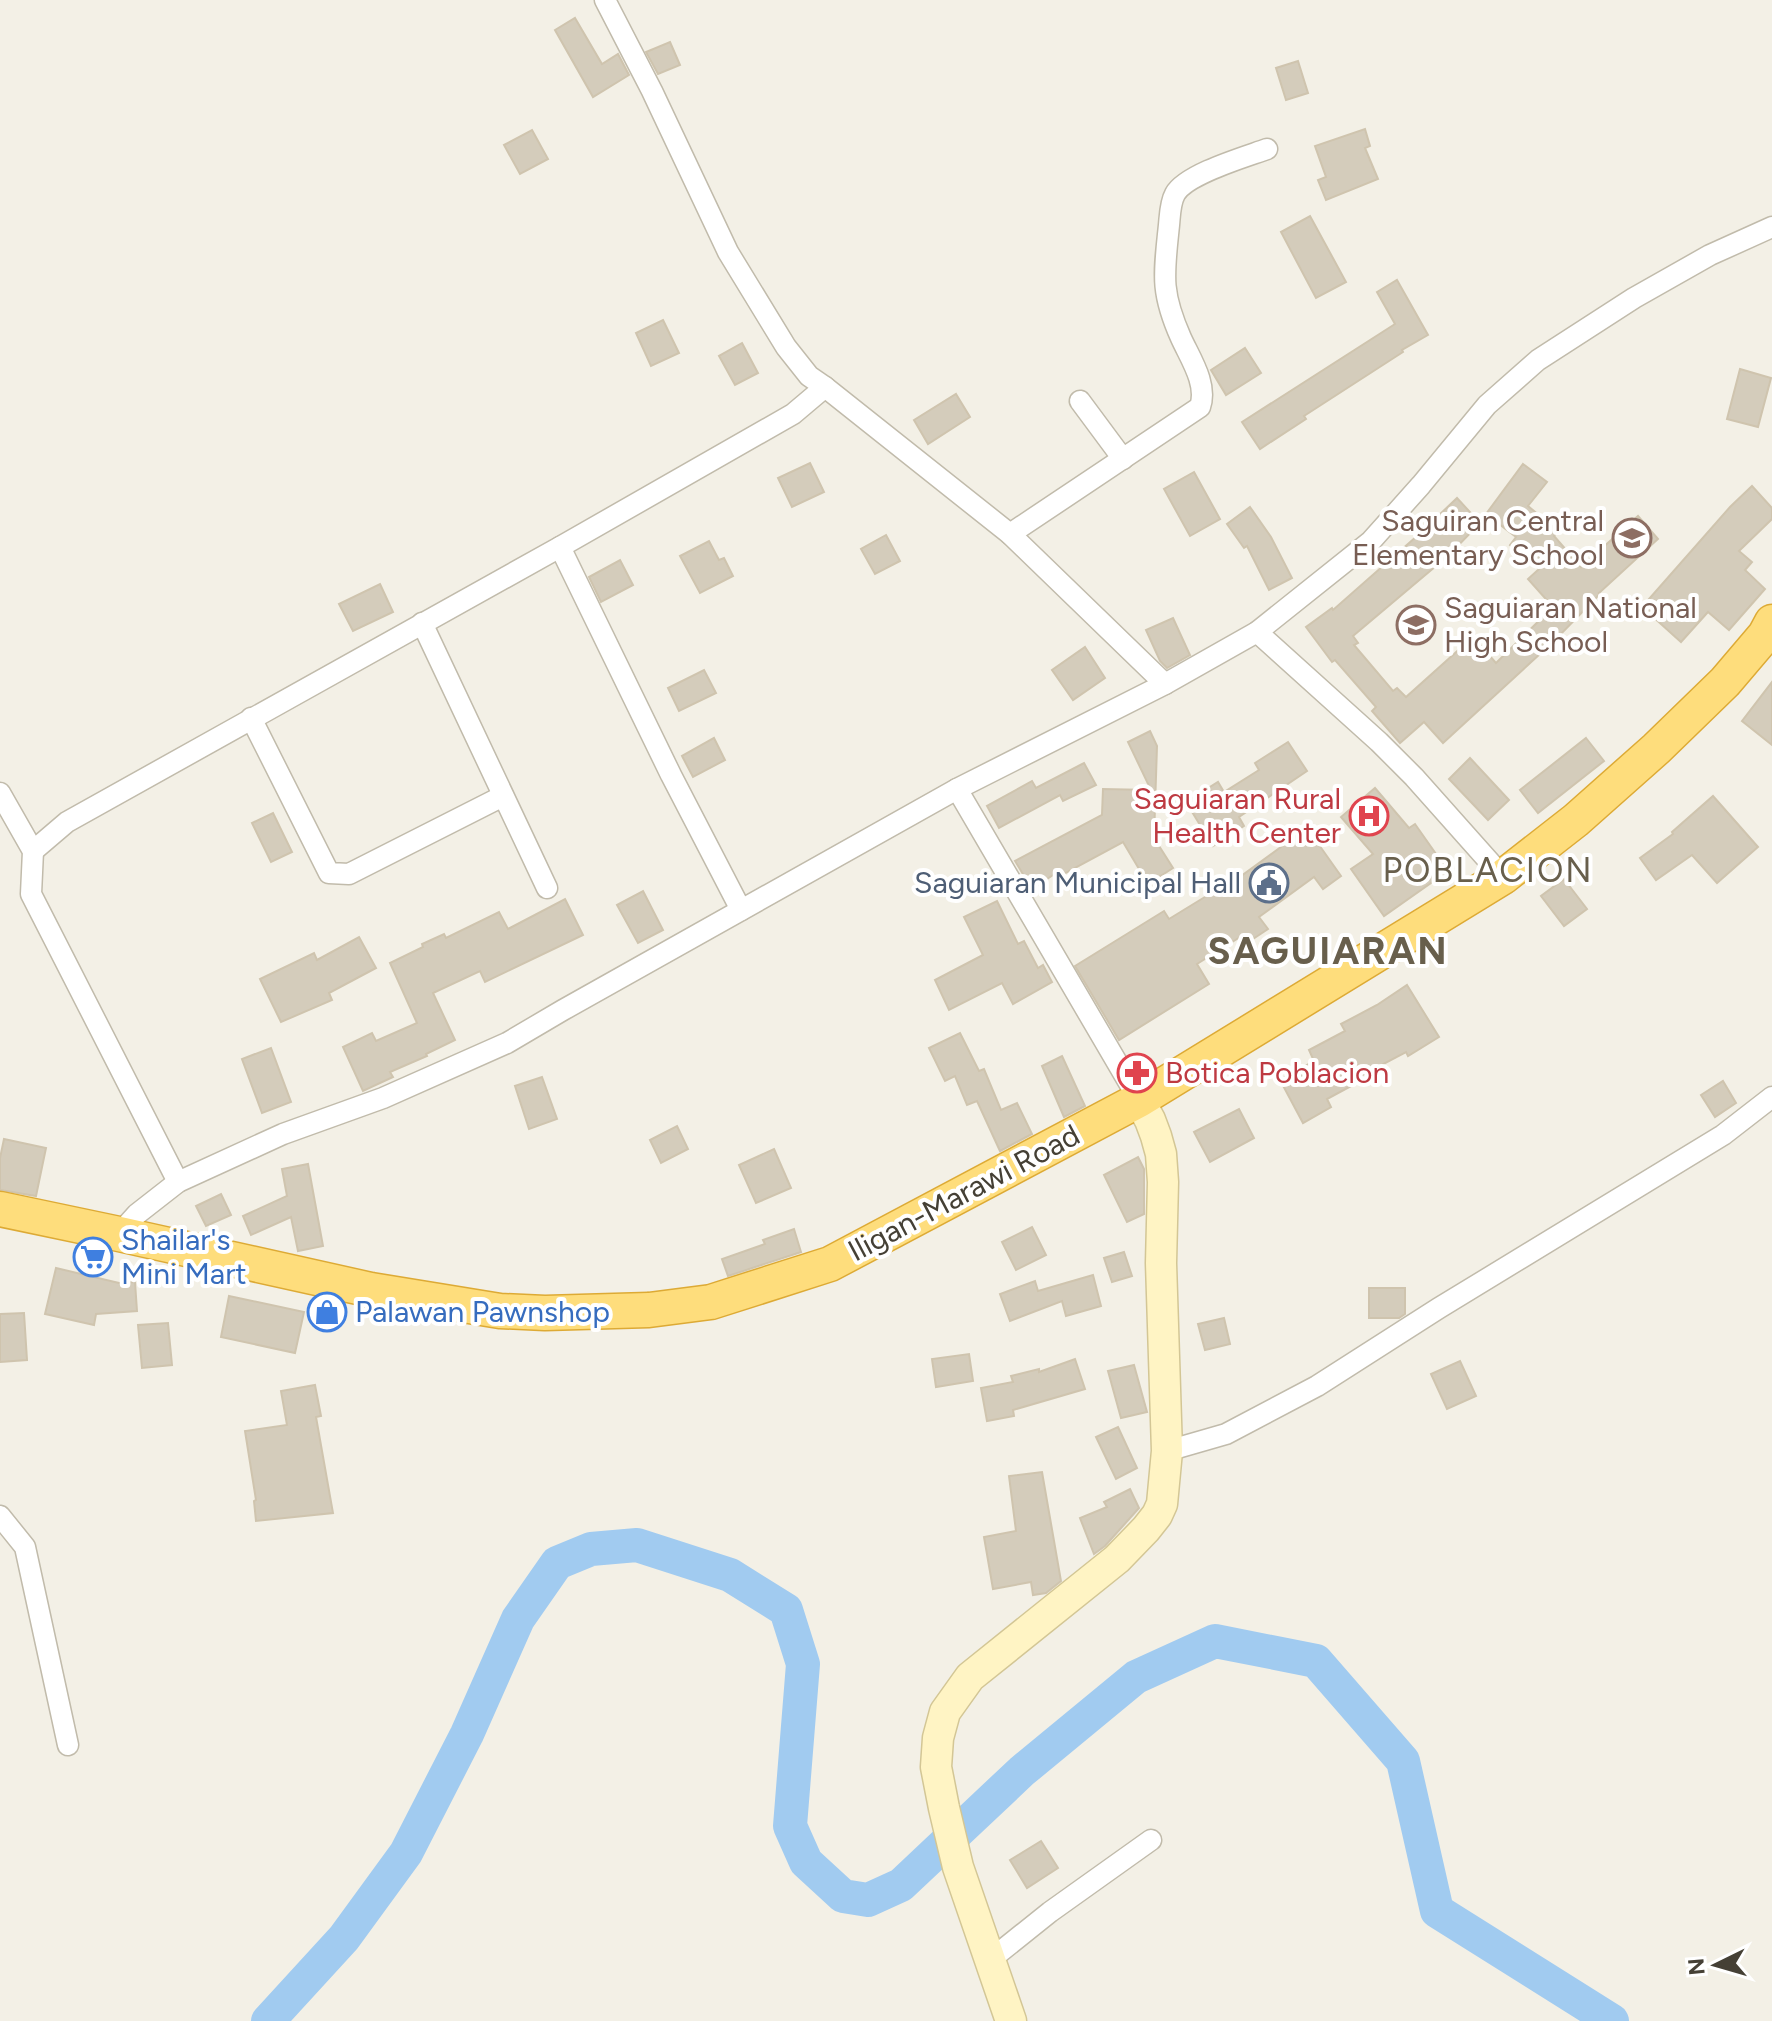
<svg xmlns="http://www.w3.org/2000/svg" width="1772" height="2021" font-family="Figtree,sans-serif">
	<rect width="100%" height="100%" fill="#f3f0e6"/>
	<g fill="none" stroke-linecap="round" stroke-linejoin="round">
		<!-- river -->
		<polyline stroke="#a1cbf0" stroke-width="34" points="268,2021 344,1938 406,1853 467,1734 518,1619 557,1563 591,1549 637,1545 730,1575 786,1610 803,1664 790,1826 806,1862 843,1896 868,1900 901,1885 1022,1771 1136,1677 1215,1641 1316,1661 1403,1761 1437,1911 1612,2021"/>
	</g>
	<!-- building -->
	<g fill="#d4ccbb" stroke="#cfc4ae" stroke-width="2">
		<polygon points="575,18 602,64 618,54 629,75 593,97 555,30"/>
		<polygon points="670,42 680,65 658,74 646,52"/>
		<polygon points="1298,61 1308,93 1286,100 1276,68"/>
		<polygon points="1365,129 1370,146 1365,148 1378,179 1326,200 1318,180 1326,177 1315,146"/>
		<polygon points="532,130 548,159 520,174 504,145"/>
		<polygon points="1310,216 1346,282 1316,298 1281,232"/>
		<polygon points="1397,280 1428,335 1402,350 1403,352 1304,416 1306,419 1260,449 1242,422 1395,324 1377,292"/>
		<polygon points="663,320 679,353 651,366 636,333"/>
		<polygon points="742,343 758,373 735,385 719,356"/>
		<polygon points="1245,348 1261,373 1226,395 1211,370"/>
		<polygon points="1740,369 1771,378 1758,427 1727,419"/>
		<polygon points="956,394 970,417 928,444 914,420"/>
		<polygon points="810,463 824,492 792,507 778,478"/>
		<polygon points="1523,464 1547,482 1528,506 1558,531 1554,536 1581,567 1638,516 1658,539 1599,593 1600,594 1553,642 1443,743 1424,722 1400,743 1372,711 1376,707 1335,660 1332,662 1306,627 1332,608 1333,610 1417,536 1457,498 1480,523 1449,555 1353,636 1358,643 1354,645 1393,691 1397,688 1406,697 1473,637 1496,663 1553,607 1528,579 1539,569 1510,545 1516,537 1486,514"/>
		<polygon points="1194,472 1220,519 1190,536 1164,489"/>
		<polygon points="1752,486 1772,508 1772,519 1739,551 1752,562 1745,570 1765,589 1729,630 1708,612 1681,642 1642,607 1730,507"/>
		<polygon points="1250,507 1271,537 1292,578 1269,590 1247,546 1244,548 1227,524"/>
		<polygon points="886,535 900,561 875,574 861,549"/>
		<polygon points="709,541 719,560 724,558 733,576 700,593 680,556"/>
		<polygon points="620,560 633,585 601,602 589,577"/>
		<polygon points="380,584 393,612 353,631 339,604"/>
		<polygon points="1173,618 1190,655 1167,668 1160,661 1146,630"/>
		<polygon points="1085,647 1105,678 1073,700 1052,670"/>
		<polygon points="704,670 716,693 679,711 668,688"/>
		<polygon points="1772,682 1772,745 1742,721"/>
		<polygon points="1150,731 1157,746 1154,838 1173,868 1148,884 1123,842 1062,875 1059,871 1032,889 1015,861 1102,815 1103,789 1151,790 1128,742"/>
		<polygon points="714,738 725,760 693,777 682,756"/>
		<polygon points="1586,738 1604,761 1538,813 1520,790"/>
		<polygon points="1288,742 1307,771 1239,817 1244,826 1213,846 1186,802 1218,782 1224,792 1259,770 1255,763"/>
		<polygon points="1470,758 1509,800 1488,820 1449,779"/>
		<polygon points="1084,763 1096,785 1063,801 1060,795 999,828 987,806 1032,781 1036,788"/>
		<polygon points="1375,788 1409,828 1415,824 1448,871 1384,916 1351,869 1373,854 1341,817"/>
		<polygon points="1713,796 1758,847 1717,883 1692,855 1656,880 1640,858 1673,834 1672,832"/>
		<polygon points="273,813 292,852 271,862 252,823"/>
		<polygon points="1307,828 1341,876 1323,889 1314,877 1259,917 1268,929 1250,941 1245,934 1197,964 1209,984 1119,1040 1075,966 1164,911 1169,919 1213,892 1215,895"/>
		<polygon points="1564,879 1587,909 1564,926 1541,896"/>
		<polygon points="643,891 663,930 638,943 617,905"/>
		<polygon points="565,899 583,935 485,982 480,971 433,993 455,1040 426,1054 427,1056 390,1072 393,1077 363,1091 343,1047 372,1033 376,1041 417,1023 390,963 423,947 422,944 444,934 446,938 499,912 508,929"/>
		<polygon points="997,901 1018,944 1024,941 1038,968 1043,965 1052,982 1013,1004 1002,983 949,1010 935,980 983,955 964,917"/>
		<polygon points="359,937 376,968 329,993 332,1000 281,1022 260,979 314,953 317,960"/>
		<polygon points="1407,985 1439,1037 1408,1056 1406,1052 1351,1081 1353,1085 1327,1099 1331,1107 1303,1123 1280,1080 1314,1061 1309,1050 1345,1031 1341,1024 1377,1005"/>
		<polygon points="960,1033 979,1071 984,1069 1001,1110 1017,1103 1032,1134 1000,1151 977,1101 967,1105 955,1076 945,1081 929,1048"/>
		<polygon points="271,1048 291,1102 262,1113 242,1059"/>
		<polygon points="1062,1056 1085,1106 1064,1117 1042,1066"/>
		<polygon points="542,1077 557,1119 529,1129 515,1086"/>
		<polygon points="1723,1081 1736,1103 1715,1117 1701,1095"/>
		<polygon points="1239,1109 1254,1138 1210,1162 1194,1132"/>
		<polygon points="677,1126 688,1149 661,1163 650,1140"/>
		<polygon points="4,1139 46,1148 36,1196 0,1190 0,1158"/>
		<polygon points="774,1149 791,1188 756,1203 739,1165"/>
		<polygon points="1138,1157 1144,1169 1144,1214 1127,1222 1104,1175"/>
		<polygon points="308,1164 323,1246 298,1251 291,1217 251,1235 243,1216 287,1196 282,1169"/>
		<polygon points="221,1194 231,1215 206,1226 196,1206"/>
		<polygon points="1032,1227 1046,1255 1016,1270 1002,1242"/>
		<polygon points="794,1229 801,1252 728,1276 722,1259 765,1244 763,1240"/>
		<polygon points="1124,1252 1132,1276 1112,1282 1104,1258"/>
		<polygon points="56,1268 119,1283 135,1282 137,1311 96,1314 94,1325 45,1314"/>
		<polygon points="1093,1275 1101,1306 1066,1316 1062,1301 1010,1321 1000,1294 1035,1281 1038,1291"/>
		<polygon points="1369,1288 1405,1288 1405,1314 1399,1318 1369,1318"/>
		<polygon points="229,1296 304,1312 295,1353 221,1337"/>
		<polygon points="24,1313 27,1360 0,1362 0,1314"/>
		<polygon points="1224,1318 1230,1344 1205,1350 1198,1324"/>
		<polygon points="168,1323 172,1365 142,1368 138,1325"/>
		<polygon points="969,1354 973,1381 936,1387 932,1359"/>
		<polygon points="1075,1359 1085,1389 1013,1410 1014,1416 987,1421 981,1388 1013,1382 1011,1376 1039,1369 1039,1372"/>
		<polygon points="1460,1361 1476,1396 1447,1409 1431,1374"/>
		<polygon points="1134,1365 1147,1412 1121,1418 1108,1371"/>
		<polygon points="315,1385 321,1416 316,1417 333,1513 256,1521 254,1501 256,1500 245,1431 287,1425 281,1391"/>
		<polygon points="1118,1427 1137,1468 1116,1479 1096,1437"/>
		<polygon points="1042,1472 1061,1581 1046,1593 1033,1595 1031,1582 993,1589 984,1537 1016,1531 1009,1476"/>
		<polygon points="1130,1489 1139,1508 1105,1546 1094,1554 1080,1518 1107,1507 1104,1502"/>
		<polygon points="1041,1841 1058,1868 1027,1888 1010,1860"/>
	</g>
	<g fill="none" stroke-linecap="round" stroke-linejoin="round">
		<defs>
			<g id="minor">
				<polyline points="605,0 652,91 728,252 786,347 809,376 825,387 1010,534 1165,684"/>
				<polyline points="1080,401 1123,459"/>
				<path d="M 1010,534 L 1200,407 C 1208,384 1190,358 1181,338 C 1160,291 1164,274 1169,225 C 1170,215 1170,203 1175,194 C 1186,174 1245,157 1267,149"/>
				<polyline points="560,547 671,775 741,910"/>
				<polyline points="422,623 547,888"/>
				<polyline points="1257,632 1379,742 1414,777 1503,877"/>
				<polyline points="251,718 329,873 349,874 503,796"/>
				<polyline points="957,789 1139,1100"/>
				<polyline points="0,793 33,851 31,894 178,1182"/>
				<polyline points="33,851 67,822 560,547 793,414 825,387"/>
				<polyline points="119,1234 137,1214 178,1182 283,1134 383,1098 507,1043 563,1010 957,789 1165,684 1257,632 1371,541 1421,485 1487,405 1538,360 1634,298 1710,255 1772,227"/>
				<polyline points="1167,1451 1226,1434 1317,1386 1439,1308 1723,1135 1772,1097"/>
				<polyline points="0,1516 25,1547 68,1745"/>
				<polyline points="990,1960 1050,1912 1151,1840"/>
			</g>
			<polyline id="secondary" points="1011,2021 958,1867 944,1808 936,1767 938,1738 945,1712 970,1677 1117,1559 1146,1529 1157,1515 1162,1504 1167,1451 1161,1263 1163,1182 1161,1154 1156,1136 1150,1120 1139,1100"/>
			<polyline id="trunk" points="0,1209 119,1234 371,1290 500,1311 545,1313 649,1310 711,1302 830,1264 1139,1100 1503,877 1576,820 1656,749 1725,682 1765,635 1772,622"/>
		</defs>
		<!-- minor casing -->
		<use href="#minor" stroke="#c1bbab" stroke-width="23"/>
		<!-- secondary casing -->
		<use href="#secondary" stroke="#d3c695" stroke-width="33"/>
		<!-- trunk casing -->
		<use href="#trunk" stroke="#ddaa35" stroke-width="37"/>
		<!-- minor -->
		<use href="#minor" stroke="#fff" stroke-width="20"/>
		<!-- secondary -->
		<use href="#secondary" stroke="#fff4c4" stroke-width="30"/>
		<!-- trunk -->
		<use href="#trunk" stroke="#fedd7c" stroke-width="34"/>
	</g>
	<!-- icons -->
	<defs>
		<symbol id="school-ring" viewBox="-11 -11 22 22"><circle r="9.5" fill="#fff" stroke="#8d6e63" stroke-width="1.5"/><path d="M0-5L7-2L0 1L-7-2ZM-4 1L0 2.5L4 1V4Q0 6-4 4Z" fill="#8d6e63"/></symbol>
		<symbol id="hospital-ring" viewBox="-11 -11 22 22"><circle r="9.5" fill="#fff" stroke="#e0444e" stroke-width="1.5"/><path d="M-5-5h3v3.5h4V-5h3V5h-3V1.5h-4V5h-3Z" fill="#e0444e"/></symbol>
		<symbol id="civic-ring" viewBox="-11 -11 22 22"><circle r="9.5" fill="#fff" stroke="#5c6f8a" stroke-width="1.5"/><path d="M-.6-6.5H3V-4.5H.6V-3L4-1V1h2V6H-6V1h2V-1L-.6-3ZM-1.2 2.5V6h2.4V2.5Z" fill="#5c6f8a"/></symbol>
		<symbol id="pharmacy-ring" viewBox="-11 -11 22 22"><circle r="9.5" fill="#fff" stroke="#e0444e" stroke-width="1.5"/><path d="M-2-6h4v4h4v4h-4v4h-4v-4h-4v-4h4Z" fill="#e0444e"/></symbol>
		<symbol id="supermarket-ring" viewBox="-11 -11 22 22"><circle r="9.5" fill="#fff" stroke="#3f7fe0" stroke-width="1.5"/><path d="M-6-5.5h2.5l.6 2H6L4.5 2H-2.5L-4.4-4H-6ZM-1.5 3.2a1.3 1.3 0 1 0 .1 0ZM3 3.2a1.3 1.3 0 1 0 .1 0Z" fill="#3f7fe0"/></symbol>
		<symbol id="shop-ring" viewBox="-11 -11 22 22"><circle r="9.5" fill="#fff" stroke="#3f7fe0" stroke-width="1.5"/><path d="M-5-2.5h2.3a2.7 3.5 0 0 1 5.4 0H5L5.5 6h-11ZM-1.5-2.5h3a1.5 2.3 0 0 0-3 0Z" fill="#3f7fe0"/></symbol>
	</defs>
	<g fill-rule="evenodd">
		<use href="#school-ring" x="1610" y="516" width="44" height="44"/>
		<use href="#school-ring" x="1394" y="603" width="44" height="44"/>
		<use href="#hospital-ring" x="1347" y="794" width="44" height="44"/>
		<use href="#civic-ring" x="1247" y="861" width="44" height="44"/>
		<use href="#pharmacy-ring" x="1115" y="1051" width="44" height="44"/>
		<use href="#supermarket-ring" x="71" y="1235" width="44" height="44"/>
		<use href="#shop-ring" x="305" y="1290" width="44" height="44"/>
	</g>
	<g text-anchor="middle" stroke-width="8" stroke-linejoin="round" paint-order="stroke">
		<!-- education labels -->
		<g font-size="30" fill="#785e54" stroke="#fff" text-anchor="end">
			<text x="1604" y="531">Saguiran Central<tspan x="1604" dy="34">Elementary School</tspan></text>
			<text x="1444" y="618" text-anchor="start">Saguiaran National<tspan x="1444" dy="34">High School</tspan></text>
		</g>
		<!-- health labels -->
		<g font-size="30" fill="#be3a42" stroke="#fff" text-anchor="end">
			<text x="1341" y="809">Saguiaran Rural<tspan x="1341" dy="34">Health Center</tspan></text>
			<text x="1165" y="1083" text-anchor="start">Botica Poblacion</text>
		</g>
		<!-- service labels -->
		<g font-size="30" fill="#4e5e75" stroke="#fff" text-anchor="end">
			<text x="1241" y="893">Saguiaran Municipal Hall</text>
		</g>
		<!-- street labels -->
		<g font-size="30" fill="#454035" stroke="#fff">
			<text transform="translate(964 1193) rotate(-28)" y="10">Iligan-Marawi Road</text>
		</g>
		<!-- shop labels -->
		<g font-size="30" fill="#366cbe" stroke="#fff" text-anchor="start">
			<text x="121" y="1250">Shailar's<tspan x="121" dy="34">Mini Mart</tspan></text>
			<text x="355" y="1322">Palawan Pawnshop</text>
		</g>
		<!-- quarter labels -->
		<g font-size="34" letter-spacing="2" fill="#685f4c" stroke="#fff">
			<text x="1488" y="882">POBLACION</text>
		</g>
		<!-- district labels -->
		<g font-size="38" font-weight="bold" letter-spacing="2" fill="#685f4c" stroke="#fff">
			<text x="1328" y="964">SAGUIARAN</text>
		</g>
	</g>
	<!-- north arrow -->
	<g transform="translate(1716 1965) rotate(265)" stroke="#ffffff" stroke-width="6" paint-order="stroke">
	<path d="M0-6L14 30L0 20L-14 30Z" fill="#454035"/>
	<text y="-12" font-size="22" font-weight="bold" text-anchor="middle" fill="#454035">N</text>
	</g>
</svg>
